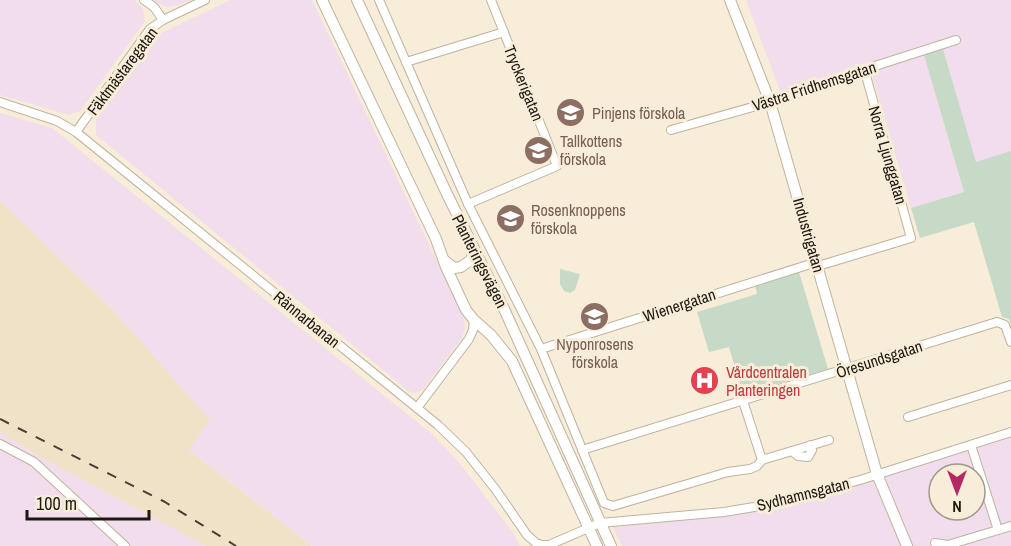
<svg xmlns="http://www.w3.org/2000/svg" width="1011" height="546" font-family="'Archivo Narrow',sans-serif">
	<rect width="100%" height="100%" fill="#f7edd8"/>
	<!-- built -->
	<polygon fill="#f0e2c6" points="0,201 111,308 211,420 190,451 312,546 206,546 40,457 0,432"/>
	<!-- industrial -->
	<g fill="#f1ddec" fill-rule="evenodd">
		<polygon points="0,0 134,0 143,8 145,21 80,111 69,115 0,95"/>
		<polygon points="153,0 192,0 171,7 165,6"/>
		<polygon points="230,0 312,0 464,318 465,330 461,339 423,390 416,393 410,392 96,135 96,120 157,35"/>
		<polygon points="746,0 1011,0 1011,151 976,163 943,49 924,55 964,192 911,208 870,68 782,96"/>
		<polygon points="0,113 52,128 432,434 458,461 513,533 520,546 312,546 189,450 210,420 111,308 0,201"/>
		<polygon points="0,432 40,457 206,546 0,546"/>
		<path d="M 1011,436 L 1011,546 L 622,546 L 613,527 L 724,515 ZM 939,474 L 975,474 L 975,510 L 939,510 Z"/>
	</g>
	<!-- green -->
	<g fill="#c6dac7">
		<polygon points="943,49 976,162 1011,151 1011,326 1009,319 1002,317 974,222 920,238 911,208 964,192 924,55"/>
		<polygon points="560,269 580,274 575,290 570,293 564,291 560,284"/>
		<polygon points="799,272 828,369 743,394 729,347 709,352 697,312 757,294 755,285"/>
	</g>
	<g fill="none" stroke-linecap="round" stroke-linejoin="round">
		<defs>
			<g id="minor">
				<polyline points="144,0 154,7 163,20"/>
				<polyline points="379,0 468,204 541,349 604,503 613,506 728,472 750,469 757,466 762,460 829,440"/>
				<polyline points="406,62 504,32"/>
				<polyline points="0,102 57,121 76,132 438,425 466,452 496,490 527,535 536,543 542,545 549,545 600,523 724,512 766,505 860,480 1011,432"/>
				<polyline points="671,130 781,99 865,72 875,66 956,40"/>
				<polyline points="76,132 150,29 163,20 205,0"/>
				<polyline points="468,204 557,166 491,0"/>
				<polyline points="818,266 911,238 865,72"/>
				<polyline points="541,349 817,262"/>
				<polyline points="743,401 762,460"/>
				<polyline points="417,408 469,339 473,330 474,320"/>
				<polyline points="908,417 1011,385"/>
				<polyline points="0,444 34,462 125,546"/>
				<polyline points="971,445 998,530"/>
				<polyline points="582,450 997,322 1005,325 1011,342"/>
				<polyline points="792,451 798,456 808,457 812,450 811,445"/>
				<polyline points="935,543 948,545 1011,526"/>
			</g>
			<polyline id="tertiary" points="730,0 770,102 877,474 907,546"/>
			<g id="secondary">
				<polyline points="322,0 436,239 446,267 466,310 474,320 491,335 512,361 597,546"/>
				<polyline points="357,0 447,194 505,311 611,546"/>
				<polyline points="445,261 454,268 461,267 472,259 472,248"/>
			</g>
		</defs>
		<!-- minor casing -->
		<use href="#minor" stroke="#bdb39f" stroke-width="10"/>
		<!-- tertiary casing -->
		<use href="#tertiary" stroke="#bdb39f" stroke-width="12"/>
		<!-- secondary casing -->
		<use href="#secondary" stroke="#bdb39f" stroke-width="12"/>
		<!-- minor -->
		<use href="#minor" stroke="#fff" stroke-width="8"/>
		<!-- tertiary -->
		<use href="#tertiary" stroke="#fff" stroke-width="10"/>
		<!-- secondary -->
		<use href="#secondary" stroke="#fff" stroke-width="10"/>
		<!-- rail -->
		<polyline stroke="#464138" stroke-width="2" stroke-dasharray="10 10" stroke-linecap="butt" points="0,419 165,502 236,546"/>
	</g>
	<!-- icons -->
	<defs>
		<symbol id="school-disc" viewBox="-11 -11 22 22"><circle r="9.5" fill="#8d6e63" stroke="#f7edd8"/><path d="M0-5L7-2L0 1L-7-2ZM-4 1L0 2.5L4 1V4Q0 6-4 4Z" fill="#fff"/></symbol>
		<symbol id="hospital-disc" viewBox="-11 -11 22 22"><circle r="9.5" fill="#e0444e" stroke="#f7edd8"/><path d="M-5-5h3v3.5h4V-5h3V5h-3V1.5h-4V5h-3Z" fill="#fff"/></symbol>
	</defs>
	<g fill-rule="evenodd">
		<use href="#school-disc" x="554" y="96" width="33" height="33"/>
		<use href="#school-disc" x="522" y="134" width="33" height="33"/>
		<use href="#school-disc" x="494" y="202" width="33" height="33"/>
		<use href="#school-disc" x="578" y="300" width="33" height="33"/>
		<use href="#hospital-disc" x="688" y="364" width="33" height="33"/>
	</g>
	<g text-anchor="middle" stroke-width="6" stroke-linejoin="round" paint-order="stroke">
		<!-- street labels -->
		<g font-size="16" fill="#1d1912" stroke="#f7edd8">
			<text transform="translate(122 71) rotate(-53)" y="6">Fäktmästaregatan</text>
			<text transform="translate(524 83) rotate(68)" y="6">Tryckerigatan</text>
			<text transform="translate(814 86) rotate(-18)" y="6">Västra Fridhemsgatan</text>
			<text transform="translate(888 155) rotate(74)" y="6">Norra Ljunggatan</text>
			<text transform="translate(809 235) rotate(74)" y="6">Industrigatan</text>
			<text transform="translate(480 261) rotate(63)" y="6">Planteringsvägen</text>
			<text transform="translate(679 305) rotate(-18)" y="6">Wienergatan</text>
			<text transform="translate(307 319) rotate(39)" y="6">Rännarbanan</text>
			<text transform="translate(879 359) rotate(-18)" y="6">Öresundsgatan</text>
			<text transform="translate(803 494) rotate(-14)" y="6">Sydhamnsgatan</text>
		</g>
		<!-- education labels -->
		<g font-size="16" fill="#785e54" stroke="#f7edd8" text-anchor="start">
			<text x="592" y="119">Pinjens förskola</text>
			<text x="560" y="147">Tallkottens<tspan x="560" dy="18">förskola</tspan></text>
			<text x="531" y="216">Rosenknoppens<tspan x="531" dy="18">förskola</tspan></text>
			<text x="595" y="350" text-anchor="middle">Nyponrosens<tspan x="595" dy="18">förskola</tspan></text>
		</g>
		<!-- health labels -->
		<g font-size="16" fill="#be3a42" stroke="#f7edd8" text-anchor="start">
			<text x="726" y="378">Vårdcentralen<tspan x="726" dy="18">Planteringen</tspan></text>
		</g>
	</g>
	<!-- north arrow -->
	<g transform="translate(957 492) rotate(180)"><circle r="28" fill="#f7edd8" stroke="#a09889" stroke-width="1.5"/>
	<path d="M0-4.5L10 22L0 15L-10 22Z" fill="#b42963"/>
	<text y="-9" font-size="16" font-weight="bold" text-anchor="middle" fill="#1d1912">N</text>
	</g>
	<!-- scale -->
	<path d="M27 510v9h122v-9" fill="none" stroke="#1d1912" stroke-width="3"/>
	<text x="36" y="510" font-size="18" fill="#1d1912" stroke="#f7edd8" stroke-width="4.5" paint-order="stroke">100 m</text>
</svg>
